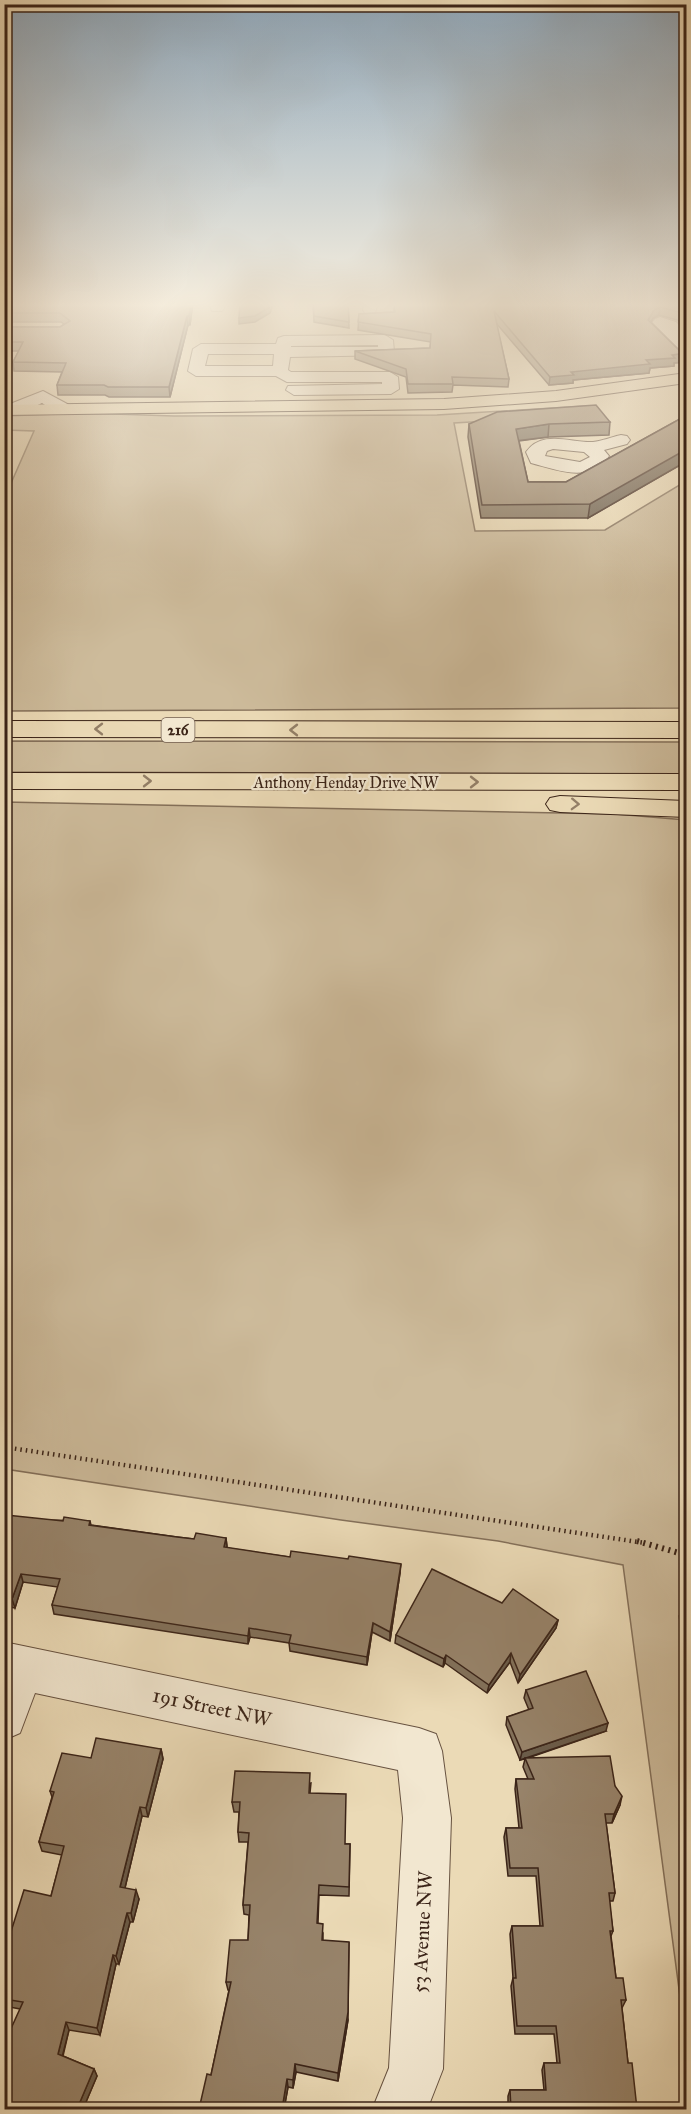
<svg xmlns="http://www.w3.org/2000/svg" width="691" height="2114" font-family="'IM FELL Great Primer',serif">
	<rect width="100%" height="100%" fill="#ebdab6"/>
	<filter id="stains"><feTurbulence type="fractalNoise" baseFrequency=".00333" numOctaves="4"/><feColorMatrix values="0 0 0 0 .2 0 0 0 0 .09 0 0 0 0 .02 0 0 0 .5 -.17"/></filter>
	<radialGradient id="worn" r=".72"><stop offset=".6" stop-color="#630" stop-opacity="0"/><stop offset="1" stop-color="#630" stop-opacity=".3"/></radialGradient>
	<!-- green -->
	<g fill="#cdbb9b" stroke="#84705a" stroke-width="1.5">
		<polygon points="585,406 592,415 454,423 475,531 605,530 686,481 686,708 5,711 5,497 34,431 5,430 5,416 83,413 174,416 437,415"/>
		<polygon points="5,741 686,742 686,774 5,772"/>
		<polygon points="4,802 615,814 686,820 686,1615 679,1616 686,1660 686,2042 623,1565 498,1541 341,1520 5,1469"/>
	</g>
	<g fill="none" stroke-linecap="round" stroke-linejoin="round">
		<defs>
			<g id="minor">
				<polygon points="209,302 223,302 224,308 222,311 212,311"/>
				<polygon points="364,302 378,302 375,313 365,313 363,310"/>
				<polygon points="660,317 676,322 686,332 686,360 680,358 649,326 655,319"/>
				<path d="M 385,335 L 393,340 L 394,352 L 392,355 L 290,357 L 288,370 L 291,372 L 390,372 L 398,377 L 399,389 L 391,394 L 294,395 L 286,390 L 288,386 L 382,384 L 382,382 L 287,382 L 276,376 L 196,376 L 188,371 L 193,349 L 201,344 L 276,344 L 278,338 L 284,336 ZM 378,345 L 378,347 L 291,347 L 291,346 ZM 208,354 L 274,354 L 273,366 L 205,366 Z"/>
				<path d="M 43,391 L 71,406 L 74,410 L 71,414 L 59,414 L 42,403 C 30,408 17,417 4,413 L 5,406 Z"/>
				<path d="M 621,435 L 627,436 L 630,440 L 627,444 L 604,450 L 609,456 C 590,484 558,470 531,463 L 526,452 C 542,429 571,443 593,442 C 602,441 612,437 621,435 ZM 553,449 L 584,452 L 590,457 L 580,462 L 545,456 L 547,451 Z"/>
				<polygon points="4,1642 419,1728 436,1734 442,1751 451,1818 443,2069 427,2110 372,2110 389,2068 403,1818 398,1770 35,1693 20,1733 4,1740"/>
			</g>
			<polygon id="major" points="686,373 686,383 556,401 444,409 4,415 4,405 444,399 556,391"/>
			<g id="highway">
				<polygon points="4,721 686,722 686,738 4,737"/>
				<polygon points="4,773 686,774 686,790 4,789"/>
				<polygon points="560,796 686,801 686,817 560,812 550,810 546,804 550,798"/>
			</g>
		</defs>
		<!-- minor casing -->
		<use href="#minor" stroke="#675240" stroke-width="2"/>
		<!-- major casing -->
		<use href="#major" stroke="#3b2418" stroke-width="2"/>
		<!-- highway casing -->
		<use href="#highway" stroke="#3b2418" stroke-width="2"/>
		<!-- path-far1 -->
		<polyline stroke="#3b2418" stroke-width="4.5" stroke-dasharray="1.5 4" stroke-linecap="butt" points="4,1447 645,1543"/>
		<!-- path -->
		<polyline stroke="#3b2418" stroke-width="6" stroke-dasharray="2 4.5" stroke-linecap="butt" points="637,1541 686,1555"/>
		<!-- minor -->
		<use href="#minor" fill="#f2e7d0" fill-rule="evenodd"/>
		<!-- major -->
		<use href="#major" fill="#ebdab6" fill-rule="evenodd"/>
		<!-- highway -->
		<use href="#highway" fill="#ebdab6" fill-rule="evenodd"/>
	</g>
	<!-- wall -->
	<g fill="#82715b" stroke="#3b2418" stroke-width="1.5">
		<polygon points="193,302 190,325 188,325 170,397 109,397 105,395 58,395 57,385 62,372 14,371 13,362 19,351 4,351 4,327 60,327 64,324 61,322 11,322 9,310"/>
		<polygon points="313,302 348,302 349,328 314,322"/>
		<polygon points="394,302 687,302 687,329 677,320 659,315 653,318 651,322 680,351 685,353 684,362 674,363 674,366 650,368 649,373 573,380 573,383 549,385 496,323 509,379 508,387 453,385 452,392 408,393 406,377 355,359 355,351 430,348 431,342 358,330 359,314 394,312"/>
		<polygon points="687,415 687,461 588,518 481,518 468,437 469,424 610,422 609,435 548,437 519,441 528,482 566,482"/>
		<polygon points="4,1519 90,1521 91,1525 177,1537 194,1539 226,1538 227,1548 400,1573 390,1641 372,1632 367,1665 290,1651 289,1643 250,1637 248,1644 54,1614 52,1605 58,1587 23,1582 15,1608 4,1606"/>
		<polygon points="502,1603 558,1620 556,1628 518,1683 510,1662 487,1693 445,1663 443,1667 395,1643 396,1635"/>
		<polygon points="526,1690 606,1731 528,1758 615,1786 620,1805 612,1823 606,1823 615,1893 613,1901 609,1901 613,1931 611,1936 616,1978 626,2000 622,2008 628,2063 637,2109 508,2109 508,2096 510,2090 544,2090 542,2070 544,2063 557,2063 554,2034 515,2034 511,1986 513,1978 510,1934 512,1926 540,1926 536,1876 508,1876 504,1837 506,1828 519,1828 515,1789 516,1779 528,1779 523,1767 525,1759 520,1760 506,1725 507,1717 529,1710 524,1698"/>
		<polygon points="161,1749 163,1759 148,1817 142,1816 125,1888 139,1899 133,1922 130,1922 119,1964 116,1964 100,2035 69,2030 63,2056 94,2069 97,2076 83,2109 20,2009 4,2006 4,1954 51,1896 62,1855 42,1851 39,1842 52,1797 50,1791 91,1758"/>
		<polygon points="311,1783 310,1793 345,1844 350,1844 349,1896 319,1895 318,1923 323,1933 323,1940 348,2020 338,2081 296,2072 293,2088 288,2087 284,2109 199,2109 211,2075 229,1990 228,1990 226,1982 248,1940 249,1915 244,1914 243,1905 248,1842 239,1842 238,1832 239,1812 234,1812 232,1802"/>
	</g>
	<!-- shaded-wall -->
	<g fill="#6a5c4a" stroke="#3b2418" stroke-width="1.5">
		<polygon points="191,302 193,302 190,325 189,316"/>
		<polygon points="272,302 274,302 270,313 255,322 239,324 239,318"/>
		<polygon points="660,307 659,315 653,318 647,328 648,320 654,310"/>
		<polygon points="187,316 188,325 170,397 169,387"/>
		<polygon points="685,353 684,362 674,363 674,366 650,368 649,373 573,380 573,383 549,385 550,377 571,372"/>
		<polygon points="549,424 548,437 515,441 516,429"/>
		<polygon points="687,441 687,461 588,518 590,504"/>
		<polygon points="226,1538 227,1546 225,1556 224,1547"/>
		<polygon points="401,1564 400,1573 390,1641 390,1632"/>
		<polygon points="21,1574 23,1582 15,1608 12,1599"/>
		<polygon points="558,1620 556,1628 518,1683 520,1675"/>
		<polygon points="373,1623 372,1632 367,1665 367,1657"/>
		<polygon points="249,1628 250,1637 248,1644 248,1636"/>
		<polygon points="511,1653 510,1662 487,1693 489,1685"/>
		<polygon points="446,1655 445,1663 443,1667 444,1659"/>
		<polygon points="608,1723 606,1731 520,1760 522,1752"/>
		<polygon points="161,1749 163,1759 148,1817 146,1808"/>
		<polygon points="622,1796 620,1805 612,1823 614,1814"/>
		<polygon points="140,1807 142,1816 123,1896 120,1887"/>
		<polygon points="136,1890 139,1899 133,1922 131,1913"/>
		<polygon points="127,1913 130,1922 119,1964 116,1956"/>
		<polygon points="349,1942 348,2020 338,2081 338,2073"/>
		<polygon points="113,1955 116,1964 100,2035 97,2028"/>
		<polygon points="66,2022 69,2030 61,2061 58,2054"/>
		<polygon points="295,2064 296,2072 293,2088 293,2080"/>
		<polygon points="94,2069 97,2076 83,2109 77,2109"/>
		<polygon points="287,2079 288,2087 284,2109 282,2109"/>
	</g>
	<!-- building -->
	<g fill="#97836a" stroke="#3b2418" stroke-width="1.5">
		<polygon points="13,302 191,302 189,316 187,316 169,387 108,387 104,385 57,385 66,363 13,362 23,342 4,342 4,327 60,327 70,321 60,313 10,313 12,310 9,310"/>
		<polygon points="240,302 272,302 270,307 255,316 239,318"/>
		<polygon points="313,302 348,302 349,322 314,316"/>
		<polygon points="394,302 687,302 687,320 678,312 660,307 654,310 648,320 680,351 685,353 672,355 675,358 646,360 650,364 571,372 574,375 550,377 494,311 509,379 452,377 453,384 408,384 406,369 355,351 430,348 431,334 358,322 359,314 395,312"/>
		<polygon points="596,405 610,422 549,424 516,429 528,482 566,482 687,415 687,441 682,443 687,445 687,449 590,504 482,505 469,424 497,412"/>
		<polygon points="6,1515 63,1521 64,1517 90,1521 89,1525 177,1537 194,1539 196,1533 226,1538 224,1547 290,1557 291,1551 348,1559 349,1556 401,1564 390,1632 373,1623 367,1657 289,1643 291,1635 249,1628 248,1636 52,1605 60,1579 21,1574 12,1599 4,1598 4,1519"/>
		<polygon points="432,1569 502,1603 513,1589 558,1620 520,1675 511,1653 489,1685 446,1655 444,1659 396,1635"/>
		<polygon points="586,1671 608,1723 522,1752 507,1717 533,1708 526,1690"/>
		<polygon points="96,1738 161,1749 146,1808 140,1807 120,1887 136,1890 131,1913 127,1913 116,1956 113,1955 97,2028 66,2022 58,2054 94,2069 77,2109 4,2109 4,2044 23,2002 4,1999 4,1954 24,1890 51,1896 64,1846 39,1842 54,1792 50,1791 62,1753 91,1758"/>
		<polygon points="610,1756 615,1786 622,1796 614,1814 605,1814 615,1893 609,1893 613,1931 610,1931 616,1978 623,1978 626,2000 621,2000 628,2063 632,2063 637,2109 511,2109 510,2090 546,2090 544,2063 560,2063 556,2026 517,2026 513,1978 516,1978 512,1926 543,1926 538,1868 510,1868 506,1828 522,1828 516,1779 534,1779 525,1758"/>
		<polygon points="235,1771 310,1773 309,1793 346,1794 345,1844 350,1844 349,1887 319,1885 317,1923 323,1924 322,1940 349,1942 348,2012 338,2073 295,2064 293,2080 287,2079 282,2109 199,2109 207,2074 211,2075 231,1982 226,1982 230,1940 248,1940 250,1905 243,1905 249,1833 238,1832 240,1802 232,1802"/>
	</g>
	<!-- one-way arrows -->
	<defs><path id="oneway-chevron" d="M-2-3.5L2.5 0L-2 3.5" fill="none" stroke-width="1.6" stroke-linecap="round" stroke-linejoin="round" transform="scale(1.5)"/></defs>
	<g stroke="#937f67">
		<use href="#oneway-chevron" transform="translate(99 729) rotate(-180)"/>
		<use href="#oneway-chevron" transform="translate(294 730) rotate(-180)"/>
		<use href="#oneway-chevron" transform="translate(147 781)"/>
		<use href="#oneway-chevron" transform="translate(474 782)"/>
		<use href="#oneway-chevron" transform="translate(575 804) rotate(2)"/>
	</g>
	<!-- sky -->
	<linearGradient id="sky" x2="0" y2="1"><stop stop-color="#91aabe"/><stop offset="0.51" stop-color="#f6eede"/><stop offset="1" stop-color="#f6eede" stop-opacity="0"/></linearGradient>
	<rect width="691" height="598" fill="url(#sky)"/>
	<g text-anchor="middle" stroke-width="4.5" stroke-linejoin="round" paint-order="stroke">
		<!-- shield labels -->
		<rect fill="#f2e7d0" stroke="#725e4f" stroke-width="1.5" x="161.5" y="718" width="33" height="24" rx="4.5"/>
		<g font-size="15" font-weight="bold" fill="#3b2418">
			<text x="178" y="735">216</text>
		</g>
		<!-- street labels -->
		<g font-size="16" fill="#3b2418" stroke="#f2e7d0">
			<text x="346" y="788">Anthony Henday Drive NW</text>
		</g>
		<!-- near-street labels -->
		<g font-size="20" fill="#3b2418" stroke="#f2e7d0">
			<text transform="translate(212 1707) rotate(12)" y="7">191 Street NW</text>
			<text transform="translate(422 1932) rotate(-87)" y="7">53 Avenue NW</text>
		</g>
	</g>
	<!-- margin -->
	<rect width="691" height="2114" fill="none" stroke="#ebdab6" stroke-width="24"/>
	<rect x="6" y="6" width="679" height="2102" fill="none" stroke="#3b2418" stroke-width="3"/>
	<rect x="12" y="12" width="667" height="2090" fill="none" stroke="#3b2418" stroke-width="1.5"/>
	<rect width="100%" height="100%" filter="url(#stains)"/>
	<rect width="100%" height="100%" fill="url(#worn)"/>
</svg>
